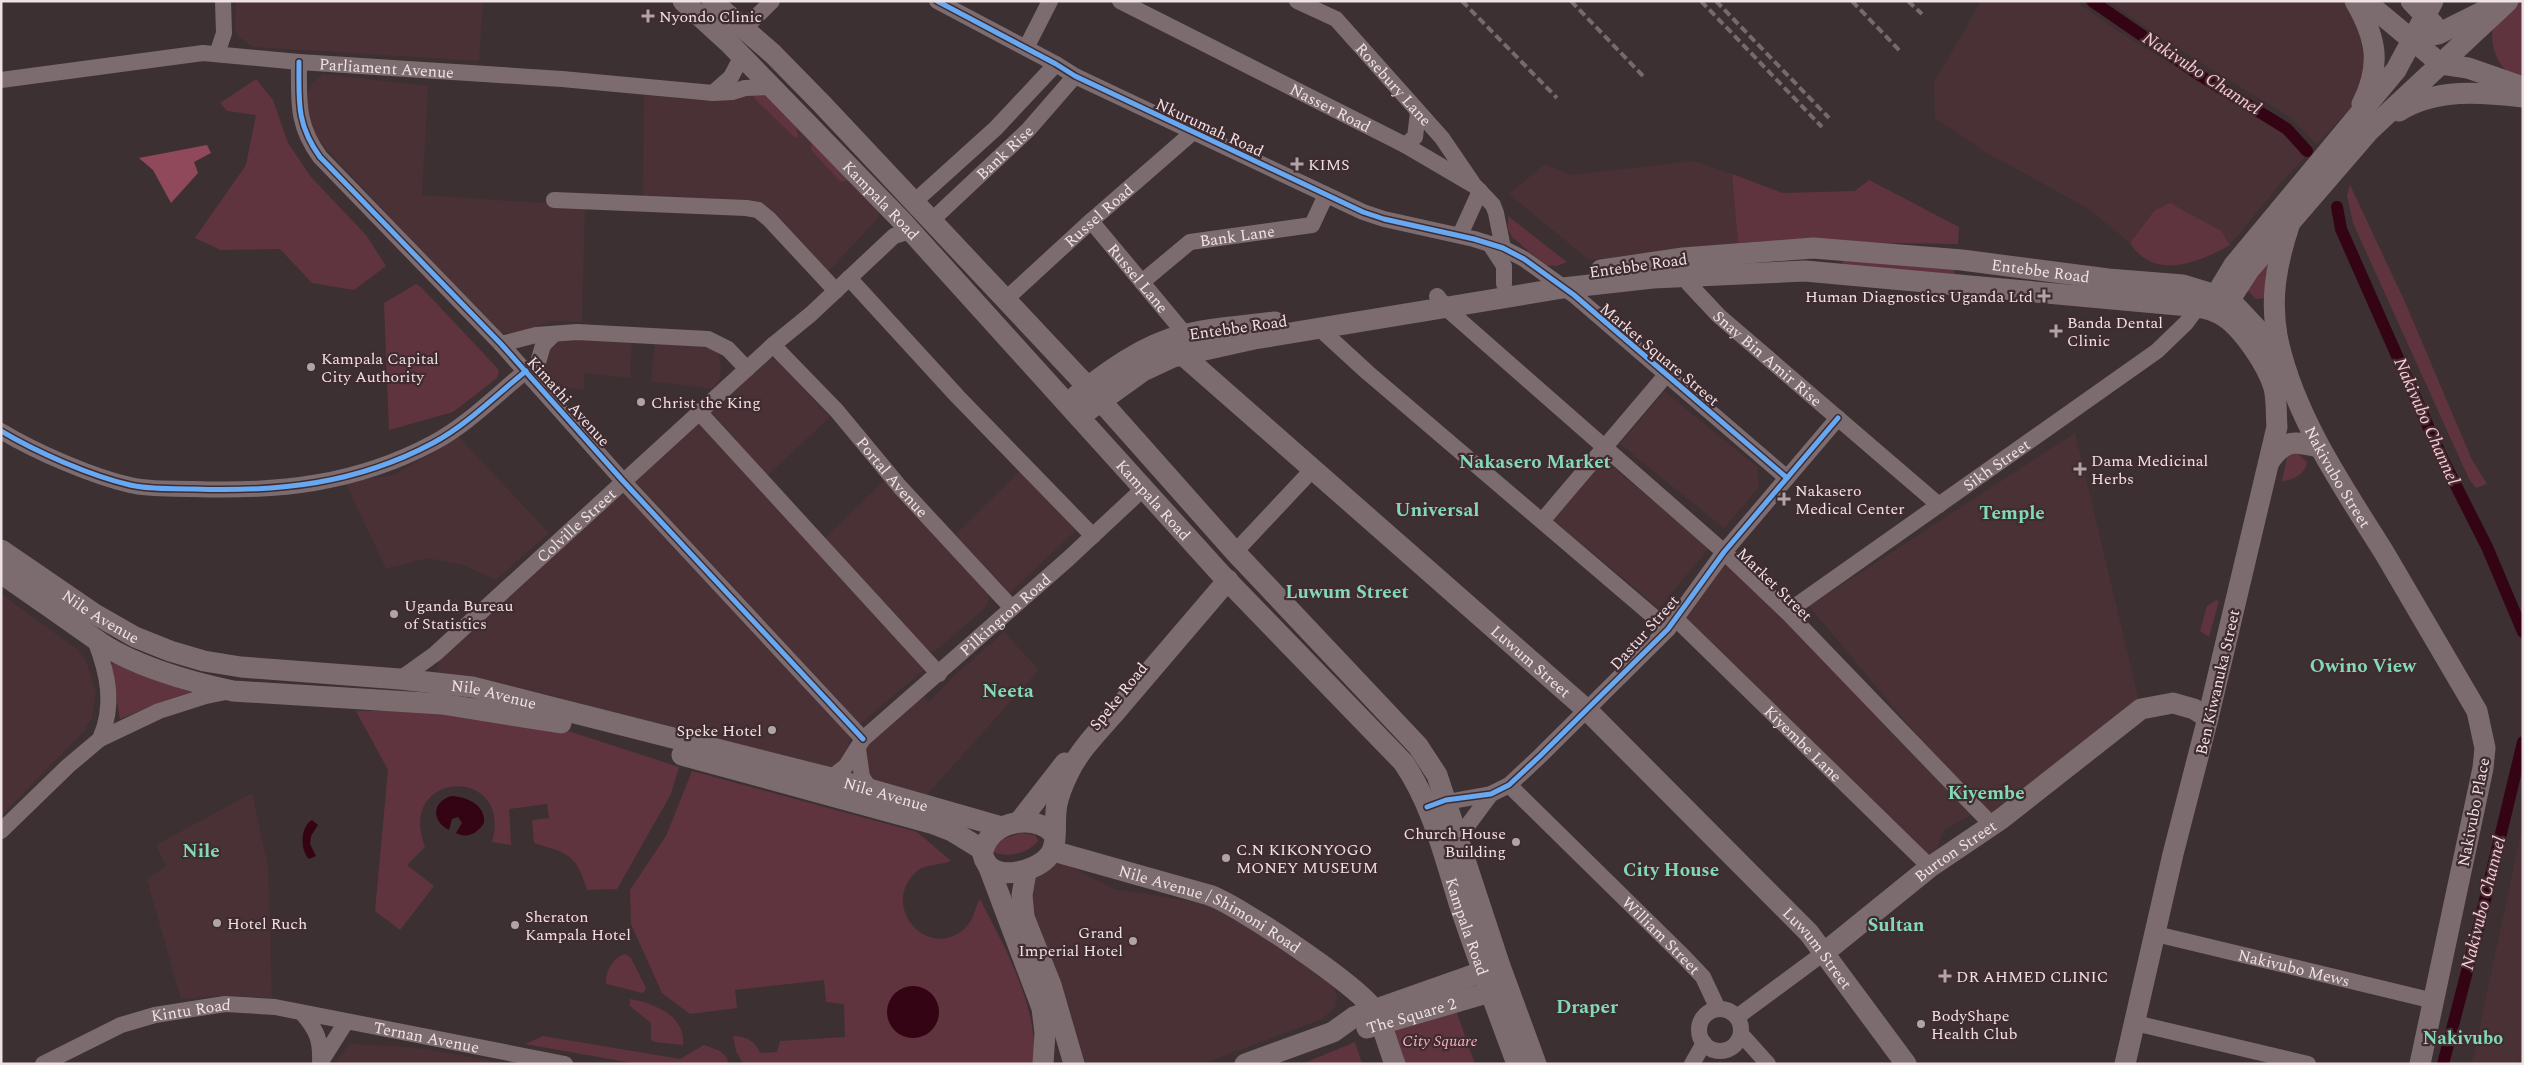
<svg xmlns="http://www.w3.org/2000/svg" width="2524" height="1065" font-family="Spectral,serif">
	<rect width="100%" height="100%" fill="#3c3033"/>
	<!-- built -->
	<g fill="#4a3136">
		<polygon points="236,1 483,1 479,61 253,47 238,36 235,28"/>
		<polygon points="1981,1 2076,1 2110,26 2283,133 2307,155 2283,180 2230,245 2226,238 2154,211 2130,243 2089,209 1987,153 1935,118 1934,83"/>
		<polygon points="2108,1 2341,1 2350,8 2360,35 2365,68 2351,108 2317,144 2288,116 2170,44"/>
		<polygon points="323,74 428,86 422,195 585,206 582,322 552,321 515,334 503,333 495,329 315,137 305,116 307,98 312,83"/>
		<polygon points="758,85 879,210 878,218 825,275 766,208 643,196 644,95 705,101 724,98"/>
		<polygon points="1694,161 1732,174 1738,243 1589,260 1509,194 1545,164 1570,175"/>
		<polygon points="556,335 632,342 630,378 584,373 584,390 547,385 542,376 544,343"/>
		<polygon points="655,342 712,348 718,355 721,367 719,380 713,389 651,381"/>
		<polygon points="771,359 777,360 830,417 767,476 710,410 763,361"/>
		<polygon points="1664,391 1757,467 1759,487 1724,528 1620,444"/>
		<polygon points="699,420 925,669 860,724 634,480"/>
		<polygon points="455,433 549,533 496,580 463,565 428,558 386,569 345,482 394,475 434,451"/>
		<polygon points="2075,433 2141,709 1992,825 1809,606"/>
		<polygon points="1602,458 1709,548 1659,608 1551,518"/>
		<polygon points="1020,471 1076,530 1010,593 955,535"/>
		<polygon points="886,479 986,587 989,599 985,608 934,652 927,650 825,538"/>
		<polygon points="623,493 850,735 849,756 832,773 550,695 439,673 437,668 441,658 481,620"/>
		<polygon points="1726,554 1979,811 1944,830 1930,867 1680,623"/>
		<polygon points="1,594 78,650 86,661 96,693 92,718 84,731 1,816"/>
		<polygon points="1004,632 1039,670 924,798 870,779 865,746 923,696 929,702 956,674"/>
		<polygon points="252,793 268,866 272,998 218,996 181,999 147,879 166,866 156,845"/>
		<polygon points="2523,824 2523,1058 2515,1064 2472,1064"/>
		<polygon points="1051,864 1065,864 1114,889 1220,906 1332,983 1337,997 1335,1008 1322,1019 1202,1064 1080,1064 1027,912 1035,872"/>
		<polygon points="350,1044 411,1047 490,1060 489,1064 334,1064"/>
	</g>
	<!-- green -->
	<g fill="#60343e">
		<path d="M 2503,1 L 2523,1 L 2523,79 C 2517,76 2510,74 2506,70 C 2488,54 2488,19 2503,1 Z"/>
		<polygon points="256,79 273,100 288,143 311,177 366,235 386,266 354,290 312,283 280,249 221,250 195,238 246,165 256,115 227,111 220,103"/>
		<polygon points="758,85 793,116 798,136 795,138 755,99 752,93"/>
		<polygon points="812,141 851,179 841,182 811,150"/>
		<polygon points="1732,174 1783,193 1855,191 1869,180 1959,227 1958,244 1767,241 1738,243"/>
		<polygon points="2350,185 2405,302 2472,460 2487,484 2476,488 2469,479 2353,223 2347,196"/>
		<path d="M 2170,203 L 2221,231 L 2230,245 C 2198,263 2154,281 2130,243 L 2154,211 Z"/>
		<polygon points="1508,216 1567,262 1557,266 1545,265 1512,237 1508,229"/>
		<polygon points="2271,253 2266,298 2256,299 2243,286"/>
		<polygon points="1845,258 1954,269 1955,274 1844,266 1842,262"/>
		<polygon points="416,284 422,288 499,370 497,378 453,412 389,430 384,303"/>
		<path d="M 2296,452 L 2307,462 C 2306,473 2293,481 2282,481 L 2287,457 L 2290,453 Z"/>
		<polygon points="2216,600 2219,601 2209,637 2200,631 2207,606"/>
		<polygon points="113,661 146,677 191,692 158,703 120,719 111,669"/>
		<path d="M 356,711 L 471,711 L 559,728 L 679,767 L 671,794 L 617,889 L 587,890 C 577,854 567,853 534,843 L 532,820 L 549,818 L 547,804 L 509,809 L 511,845 L 492,842 C 514,765 395,769 425,847 L 407,865 L 434,886 L 400,930 L 375,911 L 388,770 Z"/>
		<path d="M 692,771 L 917,832 L 951,861 C 939,866 925,863 915,873 C 880,907 928,961 964,929 C 974,921 974,909 980,899 C 1006,950 1038,1005 1034,1064 L 743,1064 L 736,1051 L 733,1036 C 746,1036 755,1041 760,1053 L 777,1052 L 780,1041 L 845,1037 L 844,1004 L 826,1002 L 824,980 L 735,990 L 737,1008 L 690,1014 L 662,993 L 631,924 L 630,890 L 666,836 Z"/>
		<path d="M 1020,833 L 1035,835 L 1038,841 C 1027,855 1005,858 990,851 L 992,843 Z"/>
		<path d="M 625,954 L 631,958 L 646,988 L 643,993 L 606,984 C 605,972 613,957 625,954 Z"/>
		<path d="M 630,999 C 654,1003 686,1016 683,1045 L 655,1042 L 651,1040 L 651,1023 L 630,1006 Z"/>
		<polygon points="1455,1008 1475,1064 1404,1064 1392,1031"/>
		<polygon points="543,1036 680,1059 704,1045 720,1051 727,1058 728,1064 638,1064 525,1044"/>
		<polygon points="1355,1042 1362,1064 1302,1064"/>
	</g>
	<!-- forest -->
	<polygon fill="#90495b" points="207,145 211,153 194,162 198,173 171,203 153,170 139,158"/>
	<!-- water -->
	<g fill="#350414">
		<path d="M 452,796 C 467,797 486,805 484,823 C 478,833 467,839 456,833 L 462,823 L 458,817 L 452,819 L 449,830 C 431,821 432,801 452,796 Z"/>
		<path d="M 312,820 L 318,825 L 311,836 L 310,844 L 316,856 L 309,859 C 300,850 300,827 312,820 Z"/>
		<circle cx="913" cy="1012" r="26"/>
	</g>
	<g fill="none" stroke-linecap="round" stroke-linejoin="round">
		<!-- canal -->
		<g stroke="#350414" stroke-width="12">
			<polyline points="2092,1 2201,76 2287,129 2307,151"/>
			<polyline points="2337,207 2341,229 2443,460 2487,547 2523,632"/>
			<polyline points="2443,1064 2479,925 2523,742"/>
		</g>
		<!-- minor -->
		<g stroke="#7d6c6f" stroke-width="16">
			<polyline points="937,1 1056,64 1075,76 1363,212 1384,219 1474,239 1503,248 1524,259 1574,295 1787,478"/>
			<path id="s1" d="M 1120,1 L 1405,145 L 1475,186 L 1493,205 L 1496,213 L 1503,248"/>
			<path id="s2" d="M 1297,1 L 1336,19 L 1442,138 L 1472,182"/>
			<polyline points="745,28 772,1"/>
			<polyline points="1026,48 1050,1"/>
			<polyline points="217,54 224,33 223,1"/>
			<path d="M 299,62 C 299,101 296,124 320,157 L 501,344 L 623,481 L 863,739"/>
			<path id="s3" d="M 1,80 L 203,53 L 299,62 L 562,79 L 713,93 L 732,92 L 745,88 L 771,87"/>
			<polyline points="713,93 731,77 742,56"/>
			<polyline points="1405,145 1415,137 1418,113"/>
			<polyline points="554,200 746,208 758,210 769,219 836,291"/>
			<polyline points="913,203 996,128 1056,64"/>
			<path id="s4" d="M 1091,221 L 1185,334"/>
			<path id="s5" d="M 930,222 L 1028,130 L 1075,76"/>
			<polyline points="1460,235 1480,191"/>
			<polyline points="1491,246 1504,266 1504,284"/>
			<path id="s6" d="M 1684,269 L 1689,284 L 1719,316 L 1939,505"/>
			<polyline points="849,278 958,397 1093,536"/>
			<path id="s7" d="M 1142,282 L 1190,242 L 1312,225 L 1326,195"/>
			<polyline points="1437,296 1447,309 1724,552 1787,612 1992,825"/>
			<path id="s8" d="M 1006,299 L 1091,221 L 1192,133"/>
			<polyline points="1319,328 1367,372 1668,629"/>
			<polyline points="501,344 536,335 577,332 708,339 728,349 747,369"/>
			<path id="s9" d="M 773,345 L 837,411 L 900,487 L 1011,607"/>
			<polyline points="533,380 543,345 552,336"/>
			<polyline points="700,413 939,674"/>
			<path d="M 1,431 C 36,452 91,476 130,485 C 151,490 173,488 194,489 C 279,492 356,484 433,443 C 467,425 496,395 526,371"/>
			<polyline points="1542,521 1666,375"/>
			<polyline points="1235,552 1313,469"/>
			<path id="s10" d="M 1787,612 L 2157,351 L 2186,323 L 2198,307"/>
			<path id="s11" d="M 1676,619 L 1930,867"/>
			<path d="M 95,640 C 108,674 115,705 100,739"/>
			<path id="s12" d="M 400,679 L 435,654 L 773,345 L 811,314 L 894,236 L 910,231"/>
			<polyline points="858,749 862,777 870,789"/>
			<path id="s13" d="M 831,778 L 846,766 L 863,739 L 1068,559 L 1144,488"/>
			<path id="s14" d="M 1509,785 L 1684,957 L 1703,977 L 1718,1009"/>
			<polyline points="1436,804 1491,794 1509,785 1540,756 1668,629 1724,552 1838,418"/>
			<polyline points="1,831 68,766 100,739 159,711 206,696 226,692"/>
			<polyline points="1450,841 1459,837 1491,794"/>
			<path id="s15" d="M 2156,934 L 2434,1001"/>
			<circle cx="1720" cy="1030" r="21"/>
			<path d="M 302,1013 C 317,1030 321,1040 320,1063"/>
			<polyline points="1737,1017 1825,952"/>
			<polyline points="2135,1023 2308,1064"/>
			<polyline points="1741,1034 1768,1064"/>
			<polyline points="322,1060 346,1022"/>
			<path id="s16" d="M 43,1064 L 121,1025 L 155,1015 L 225,1004 L 275,1007 L 565,1064"/>
			<polyline points="1692,1064 1704,1043"/>
		</g>
		<!-- major -->
		<g stroke="#7c6c6f" stroke-width="21">
			<path id="s17" d="M 683,1 L 729,43 L 900,219 L 1220,573 L 1403,762 C 1432,804 1444,855 1459,903 C 1477,957 1497,1010 1517,1064"/>
			<polyline points="712,1 773,54 822,104 1100,400 1235,552 1418,746 1437,775 1500,966 1536,1064"/>
			<path d="M 2355,1 C 2376,37 2382,65 2362,104"/>
			<polyline points="2365,1 2441,64 2468,68 2523,87"/>
			<polyline points="2411,1 2434,25"/>
			<polyline points="2413,39 2438,34 2488,9"/>
			<path d="M 2399,111 C 2436,88 2481,92 2523,97"/>
			<path id="s18" d="M 2289,226 C 2276,265 2269,303 2279,345 C 2297,421 2344,488 2385,554 C 2416,606 2446,659 2477,711 L 2485,748 L 2483,768 L 2420,1064"/>
			<path id="s19" d="M 1601,270 L 1683,258 L 1813,248 L 1962,260 L 2108,279 L 2183,285 L 2229,299 L 2260,332 L 2287,373"/>
			<polyline points="2214,298 2234,265 2396,70 2433,1"/>
			<polyline points="2223,310 2249,270 2370,130 2508,1"/>
			<path id="s20" d="M 1184,356 L 1587,710 L 1809,933 L 1906,1064"/>
			<path d="M 1076,396 C 1108,371 1143,345 1183,335 C 1212,327 1245,326 1275,322"/>
			<path d="M 1079,417 L 1143,371 L 1173,357 L 1254,339 L 1563,288 L 1653,278 L 1805,271 L 2178,305 C 2193,306 2206,307 2220,314 C 2241,325 2268,366 2274,388 C 2277,400 2276,415 2277,427 L 2208,718 L 2173,854 L 2125,1064"/>
			<path d="M 2269,462 C 2285,439 2294,441 2319,447"/>
			<path id="s21" d="M 1,550 L 93,613 L 135,637 L 170,651 L 204,661 L 241,667 L 400,679 L 472,687 L 831,778 L 1002,827"/>
			<path d="M 1,573 C 32,595 64,617 95,639 C 130,665 190,682 233,691 L 442,704 L 561,723"/>
			<polyline points="682,755 931,823 952,831 983,850"/>
			<polyline points="1019,822 1065,763"/>
			<path d="M 1053,833 C 1036,816 1000,819 987,841 C 985,845 982,850 983,855 C 989,883 1033,873 1047,858 C 1060,846 1053,822 1057,804 C 1059,794 1064,782 1069,772 C 1081,747 1104,726 1122,704 C 1157,663 1193,621 1228,580"/>
			<path id="s22" d="M 1053,851 L 1209,895 C 1237,904 1359,986 1374,1010 C 1384,1026 1388,1047 1395,1064"/>
			<polyline points="988,865 1042,1008 1045,1033 1043,1064"/>
			<polyline points="1026,872 1022,895 1024,917 1051,985 1074,1064"/>
			<path id="s23" d="M 1825,952 L 1930,867 L 2001,819 L 2141,709 L 2173,703 L 2194,709 L 2208,718"/>
			<path id="s24" d="M 1367,1028 L 1504,988"/>
			<polyline points="1245,1064 1333,1032 1354,1017 1496,967"/>
		</g>
		<!-- rail -->
		<g stroke="#78696c" stroke-width="4" stroke-dasharray="8 4" stroke-linecap="butt">
			<polyline points="1462,1 1557,98"/>
			<polyline points="1571,1 1643,76"/>
			<polyline points="1701,1 1822,127"/>
			<polyline points="1716,1 1829,118"/>
			<polyline points="1852,1 1901,52"/>
			<polyline points="1908,1 1922,14"/>
		</g>
		<defs>
			<g id="cycleway">
				<polyline points="937,1 1056,64 1075,76 1363,212 1384,219 1474,239 1503,248 1524,259 1574,295 1787,478"/>
				<path d="M 299,62 C 299,101 296,124 320,157 L 501,344 L 623,481 L 863,739"/>
				<path d="M 1,431 C 36,452 91,476 130,485 C 151,490 173,488 194,489 C 279,492 356,484 433,443 C 467,425 496,395 526,371"/>
				<polyline points="1427,807 1446,800 1491,794 1509,785 1540,756 1668,629 1724,552 1838,418"/>
			</g>
		</defs>
		<!-- cycleway casing -->
		<use href="#cycleway" stroke="#402c30" stroke-width="8"/>
		<!-- cycleway -->
		<use href="#cycleway" stroke="#66a8f1" stroke-width="5"/>
	</g>
	<!-- markers -->
	<g fill="#b0a4a6" stroke="#402c30" stroke-width="2">
		<path d="M645.5 8.5h5v5h5v5h-5v5h-5v-5h-5v-5h5z"/>
		<path d="M1294.5 156.5h5v5h5v5h-5v5h-5v-5h-5v-5h5z"/>
		<path d="M2041.5 288.5h5v5h5v5h-5v5h-5v-5h-5v-5h5z"/>
		<path d="M2053.5 323.5h5v5h5v5h-5v5h-5v-5h-5v-5h5z"/>
		<circle cx="311" cy="367" r="5"/>
		<circle cx="641" cy="402" r="5"/>
		<path d="M2077.5 461.5h5v5h5v5h-5v5h-5v-5h-5v-5h5z"/>
		<path d="M1781.5 491.5h5v5h5v5h-5v5h-5v-5h-5v-5h5z"/>
		<circle cx="394" cy="614" r="5"/>
		<circle cx="772" cy="730" r="5"/>
		<circle cx="1516" cy="842" r="5"/>
		<circle cx="1226" cy="858" r="5"/>
		<circle cx="217" cy="923" r="5"/>
		<circle cx="515" cy="925" r="5"/>
		<circle cx="1133" cy="941" r="5"/>
		<path d="M1942.5 968.5h5v5h5v5h-5v5h-5v-5h-5v-5h5z"/>
		<circle cx="1921" cy="1024" r="5"/>
	</g>
	<g text-anchor="middle" stroke-width="4.5" stroke-linejoin="round" paint-order="stroke">
		<!-- poi labels -->
		<g font-size="16" fill="#efe2e4" stroke="#402c30" text-anchor="start">
			<text x="659" y="22">Nyondo Clinic</text>
			<text x="1308" y="170">KIMS</text>
			<text x="2033" y="302" text-anchor="end">Human Diagnostics Uganda Ltd</text>
			<text x="2067" y="328">Banda Dental<tspan x="2067" dy="18">Clinic</tspan></text>
			<text x="321" y="364">Kampala Capital<tspan x="321" dy="18">City Authority</tspan></text>
			<text x="651" y="408">Christ the King</text>
			<text x="2091" y="466">Dama Medicinal<tspan x="2091" dy="18">Herbs</tspan></text>
			<text x="1795" y="496">Nakasero<tspan x="1795" dy="18">Medical Center</tspan></text>
			<text x="404" y="611">Uganda Bureau<tspan x="404" dy="18">of Statistics</tspan></text>
			<text x="762" y="736" text-anchor="end">Speke Hotel</text>
			<text x="1506" y="839" text-anchor="end">Church House<tspan x="1506" dy="18">Building</tspan></text>
			<text x="1236" y="855">C.N KIKONYOGO<tspan x="1236" dy="18">MONEY MUSEUM</tspan></text>
			<text x="525" y="922">Sheraton<tspan x="525" dy="18">Kampala Hotel</tspan></text>
			<text x="227" y="929">Hotel Ruch</text>
			<text x="1123" y="938" text-anchor="end">Grand<tspan x="1123" dy="18">Imperial Hotel</tspan></text>
			<text x="1956" y="982">DR AHMED CLINIC</text>
			<text x="1931" y="1021">BodyShape<tspan x="1931" dy="18">Health Club</tspan></text>
		</g>
		<!-- street labels -->
		<g font-size="16" fill="#efe2e4" stroke="#402c30">
			<text dy="6" stroke="none"><textPath href="#s3" startOffset="388">Parliament Avenue</textPath></text>
			<text dy="6" stroke="none"><textPath href="#s2" startOffset="130">Rosebury Lane</textPath></text>
			<text dy="6" stroke="none"><textPath href="#s1" startOffset="236">Nasser Road</textPath></text>
			<text transform="translate(1210 127) rotate(25)" y="6">Nkurumah Road</text>
			<text dy="6" stroke="none"><textPath href="#s5" startOffset="102">Bank Rise</textPath></text>
			<text dy="6" stroke="none"><textPath href="#s17" startOffset="281">Kampala Road</textPath></text>
			<text dy="6" stroke="none"><textPath href="#s8" startOffset="125">Russel Road</textPath></text>
			<text dy="6" stroke="none"><textPath href="#s7" startOffset="110">Bank Lane</textPath></text>
			<text transform="translate(1638 265) rotate(-8)" y="6">Entebbe Road</text>
			<text dy="6" stroke="none"><textPath href="#s19" startOffset="442">Entebbe Road</textPath></text>
			<text dy="6" stroke="none"><textPath href="#s4" startOffset="74">Russel Lane</textPath></text>
			<text transform="translate(1238 327) rotate(-8)" y="6">Entebbe Road</text>
			<text transform="translate(1660 354) rotate(40)" y="6">Market Square Street</text>
			<text dy="6" stroke="none"><textPath href="#s6" startOffset="124">Snay Bin Amir Rise</textPath></text>
			<text transform="translate(569 401) rotate(48)" y="6">Kimathi Avenue</text>
			<text dy="6" stroke="none"><textPath href="#s10" startOffset="256">Sikh Street</textPath></text>
			<text dy="6" stroke="none"><textPath href="#s9" startOffset="178">Portal Avenue</textPath></text>
			<text dy="6" stroke="none"><textPath href="#s18" startOffset="266">Nakivubo Street</textPath></text>
			<text dy="6" stroke="none"><textPath href="#s17" startOffset="686">Kampala Road</textPath></text>
			<text dy="6" stroke="none"><textPath href="#s12" startOffset="234">Colville Street</textPath></text>
			<text transform="translate(1775 584) rotate(44)" y="6">Market Street</text>
			<text dy="6" stroke="none"><textPath href="#s21" startOffset="120">Nile Avenue</textPath></text>
			<text dy="6" stroke="none"><textPath href="#s13" startOffset="240">Pilkington Road</textPath></text>
			<text transform="translate(1644 632) rotate(-48)" y="6">Dastur Street</text>
			<text dy="6" stroke="none"><textPath href="#s20" startOffset="462">Luwum Street</textPath></text>
			<text transform="translate(2217 682) rotate(-77)" y="6">Ben Kiwanuka Street</text>
			<text dy="6" stroke="none"><textPath href="#s21" startOffset="525">Nile Avenue</textPath></text>
			<text transform="translate(1118 696) rotate(-51)" y="6">Speke Road</text>
			<text dy="6" stroke="none"><textPath href="#s11" startOffset="178">Kiyembe Lane</textPath></text>
			<text dy="6" stroke="none"><textPath href="#s21" startOffset="930">Nile Avenue</textPath></text>
			<text transform="translate(2473 812) rotate(-79)" y="6">Nakivubo Place</text>
			<text dy="6" stroke="none"><textPath href="#s23" startOffset="165">Burton Street</textPath></text>
			<text dy="6" stroke="none"><textPath href="#s22" startOffset="168">Nile Avenue / Shimoni Road</textPath></text>
			<text dy="6" stroke="none"><textPath href="#s17" startOffset="1225">Kampala Road</textPath></text>
			<text dy="6" stroke="none"><textPath href="#s14" startOffset="214">William Street</textPath></text>
			<text dy="6" stroke="none"><textPath href="#s20" startOffset="868">Luwum Street</textPath></text>
			<text dy="6" stroke="none"><textPath href="#s15" startOffset="142">Nakivubo Mews</textPath></text>
			<text dy="6" stroke="none"><textPath href="#s16" startOffset="159">Kintu Road</textPath></text>
			<text dy="6" stroke="none"><textPath href="#s24" startOffset="46">The Square 2</textPath></text>
			<text dy="6" stroke="none"><textPath href="#s16" startOffset="398">Ternan Avenue</textPath></text>
		</g>
		<!-- park labels -->
		<g font-size="16" font-style="italic" fill="#f5b0bd" stroke="#402c30">
			<text x="1440" y="1046">City Square</text>
		</g>
		<!-- water labels -->
		<g font-size="18" font-style="italic" fill="#facad3" stroke="#402c30">
			<text transform="translate(2202 73) rotate(33)" y="6">Nakivubo Channel</text>
			<text transform="translate(2427 421) rotate(66)" y="6">Nakivubo Channel</text>
			<text transform="translate(2483 903) rotate(-76)" y="6">Nakivubo Channel</text>
		</g>
		<!-- neighbourhood labels -->
		<g font-size="18" font-weight="bold" fill="#81d9b6" stroke="#402c30">
			<text x="2463" y="1044">Nakivubo</text>
		</g>
		<!-- quarter labels -->
		<g font-size="19" font-weight="bold" fill="#81d9b6" stroke="#402c30">
			<text x="1535" y="468">Nakasero Market</text>
			<text x="1437" y="516">Universal</text>
			<text x="2012" y="519">Temple</text>
			<text x="1347" y="598">Luwum Street</text>
			<text x="2363" y="672">Owino View</text>
			<text x="1008" y="697">Neeta</text>
			<text x="1986" y="799">Kiyembe</text>
			<text x="201" y="857">Nile</text>
			<text x="1671" y="876">City House</text>
			<text x="1896" y="931">Sultan</text>
			<text x="1587" y="1013">Draper</text>
		</g>
	</g>
	<!-- border -->
	<rect width="2524" height="1065" fill="none" stroke="#efe2e4" stroke-width="5"/>
</svg>
